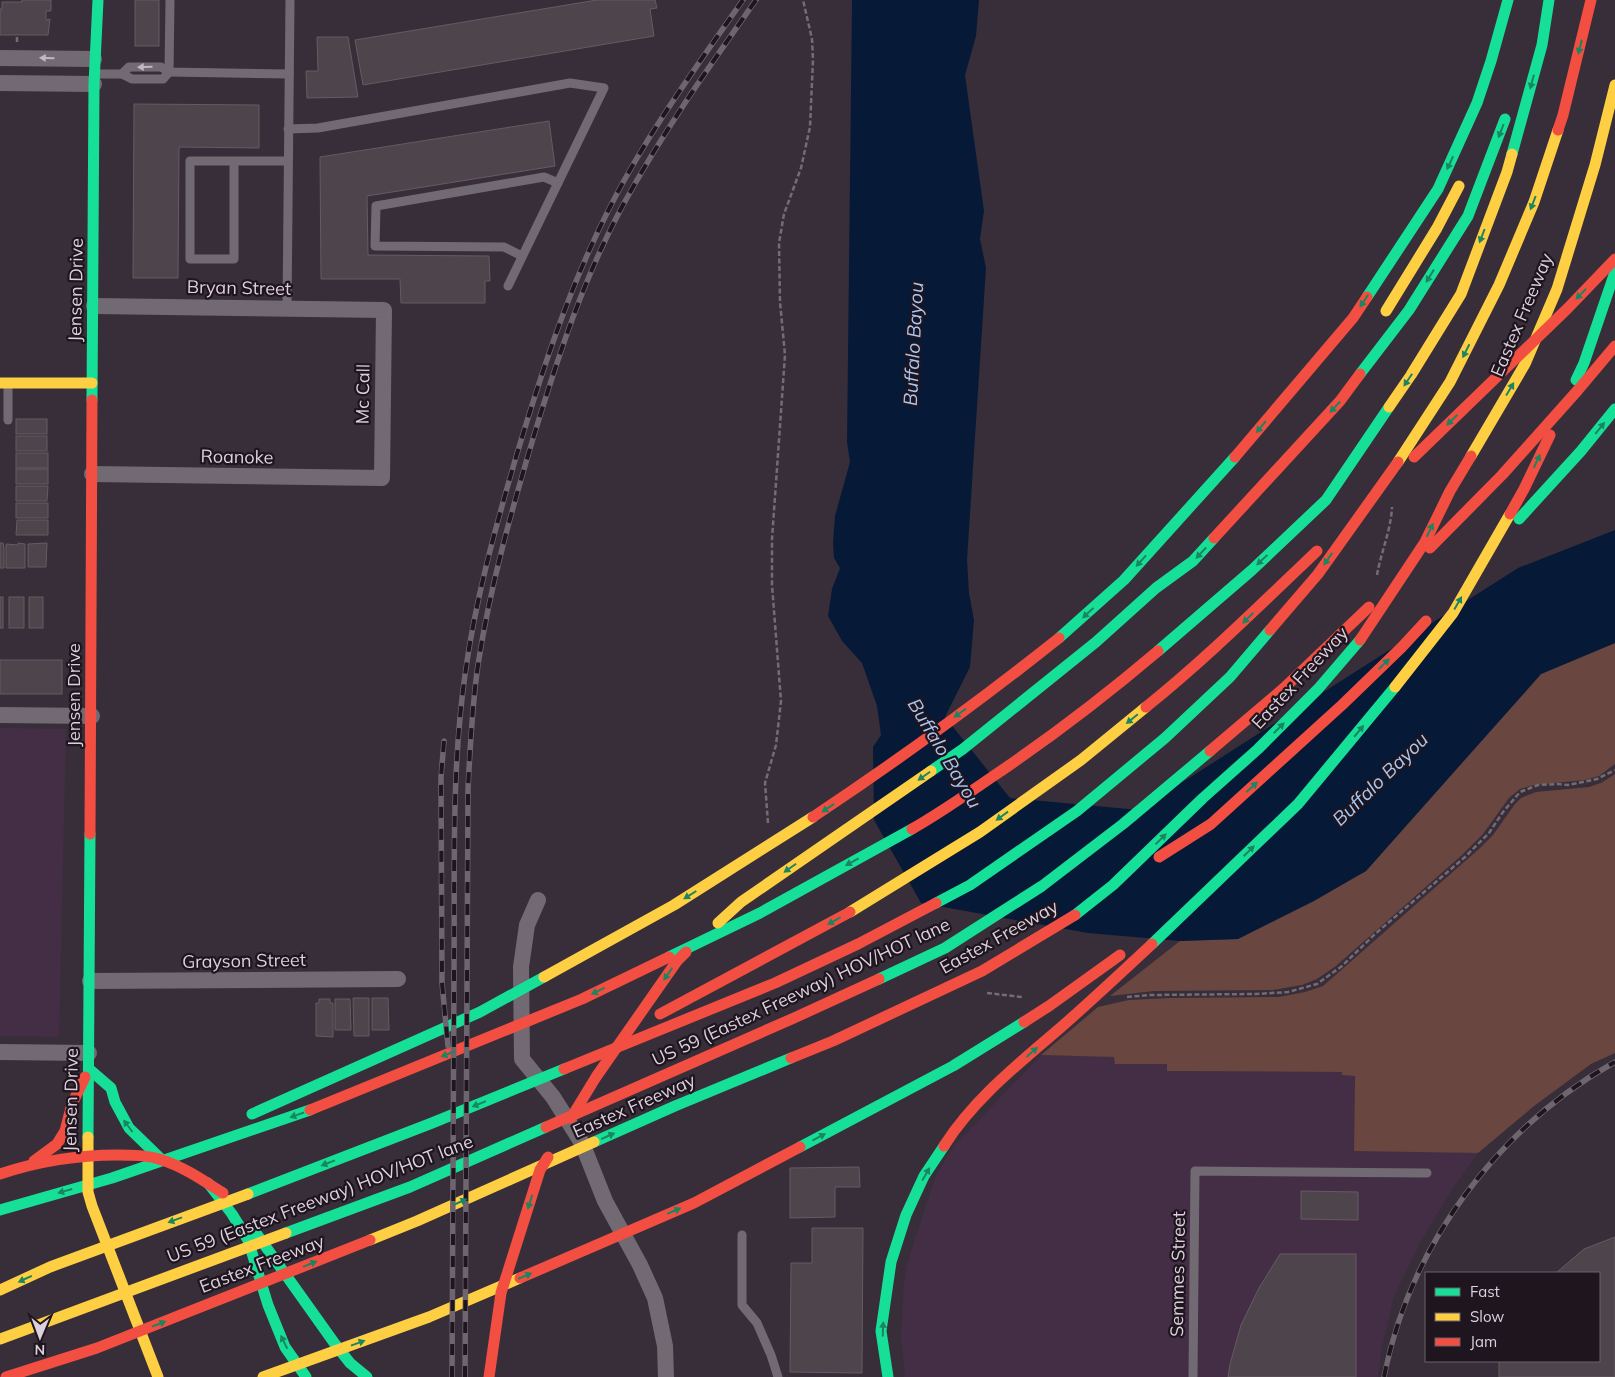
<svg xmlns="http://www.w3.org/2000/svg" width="1615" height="1377" font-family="Mulish,sans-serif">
	<rect width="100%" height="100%" fill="#382e39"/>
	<!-- built -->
	<g fill="#432e46">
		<polygon points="0,728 66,729 59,1037 0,1036"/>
		<polygon points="1041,1055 1115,1057 1115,1064 1167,1064 1167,1071 1342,1072 1355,1076 1354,1150 1478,1153 1449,1194 1421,1241 1394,1296 1382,1347 1378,1377 904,1377 905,1371 901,1340 904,1282 907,1264 936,1175 955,1145"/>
	</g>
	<!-- green -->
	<g fill="#6a4641">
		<polygon points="1615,643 1615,764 1599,776 1585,780 1534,785 1520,789 1509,798 1483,834 1462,855 1336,966 1317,979 1302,985 1273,990 1154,991 1110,996 1180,941 1238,939 1366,871 1541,674"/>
		<polygon points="1615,774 1615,1053 1591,1064 1534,1106 1478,1153 1354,1151 1355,1076 1342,1075 1342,1072 1167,1071 1167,1064 1115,1064 1114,1057 1041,1055 1098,1007 1129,1000 1170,998 1279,997 1305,992 1323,986 1480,848 1493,835 1515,804 1521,798 1536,792 1589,787 1601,783"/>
	</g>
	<!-- water -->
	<polygon fill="#061a38" points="852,0 979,0 976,36 965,75 984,211 980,239 986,268 967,560 969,593 974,620 970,667 945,717 1010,798 1139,810 1518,568 1615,530 1615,643 1541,674 1366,871 1314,901 1238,939 1180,941 1088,933 921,903 874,820 873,747 881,735 877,706 862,663 842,641 828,616 832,589 840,568 834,558 833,543 835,516 850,462 847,442"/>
	<!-- building -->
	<g fill="#4e444c" stroke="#665b62">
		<polygon points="22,0 51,0 51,11 46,11 46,20 50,19 48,35 0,35 0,9 2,9 2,2 22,2"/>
		<rect x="135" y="0" width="24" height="46"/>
		<polygon points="597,0 655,0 657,8 650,9 654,36 363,85 355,40"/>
		<polygon points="317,37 348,37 358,97 307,98 306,71 318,71"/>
		<polygon points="134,104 259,105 259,148 179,147 178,278 133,278"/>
		<polygon points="549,121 555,166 367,196 368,255 489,256 490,281 485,281 485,303 401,303 400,279 321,279 320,157"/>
		<rect x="16" y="419" width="31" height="15"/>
		<rect x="16" y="436" width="31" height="15"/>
		<rect x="16" y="453" width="32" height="15"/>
		<rect x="16" y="469" width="32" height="15"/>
		<polygon points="16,486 48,486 47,501 16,501"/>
		<rect x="16" y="503" width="32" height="15"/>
		<polygon points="17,520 48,520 48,535 16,535"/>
		<polygon points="0,543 3,543 4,548 4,568 0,568"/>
		<polygon points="18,543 25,544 25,568 6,568 6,544 18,545"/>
		<polygon points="47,543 46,567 28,567 28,544"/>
		<rect x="0" y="597" width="3" height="31"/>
		<rect x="9" y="597" width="15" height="31"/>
		<rect x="29" y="597" width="14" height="31"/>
		<rect x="0" y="660" width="62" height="34"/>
		<polygon points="353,998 369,998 369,1036 354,1036"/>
		<polygon points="372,998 388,998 389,1030 372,1030"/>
		<polygon points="319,999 330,999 330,1003 333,1003 333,1037 316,1036 316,1003 319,1003"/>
		<polygon points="335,999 350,999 351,1030 335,1030"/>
		<polygon points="859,1167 860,1187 835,1187 835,1217 790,1218 790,1168"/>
		<polygon points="1301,1191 1358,1192 1358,1220 1301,1219"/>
		<polygon points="812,1228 863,1228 862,1373 790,1372 791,1263 812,1263"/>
		<polygon points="1615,1237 1615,1377 1499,1377 1499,1361 1599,1361 1599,1273 1556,1273 1584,1249"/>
		<polygon points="1280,1254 1356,1254 1356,1377 1228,1377 1230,1364 1241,1325 1259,1288"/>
	</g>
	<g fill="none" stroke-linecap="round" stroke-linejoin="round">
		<!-- path -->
		<g stroke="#736c74" stroke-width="2.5" stroke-dasharray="5 2.5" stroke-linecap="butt">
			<polyline points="17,42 17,35"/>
			<path d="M 1377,575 C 1381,552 1391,530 1392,507"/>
			<polyline points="768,823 765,783 776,745 781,701 772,585 772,539 785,355 780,302 779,243 784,214 801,168 810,127 813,60 812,39 803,0"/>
			<polyline points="987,993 1022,997"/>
			<polyline points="1127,997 1150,995 1256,994 1288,992 1317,984 1342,966 1375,934 1465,857 1489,833 1503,812 1520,792 1538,785 1558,784 1568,785 1597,779 1615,770"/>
		</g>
		<!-- lane -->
		<g stroke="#726a73" stroke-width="9">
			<polyline points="95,74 122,74 132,79 163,79 169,72 170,0"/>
			<polyline points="122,74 129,67 161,67 169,72 289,74"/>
			<polyline points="288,129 318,128 570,83 604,88 508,286"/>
			<polyline points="234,161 234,259 190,259 190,161 288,161"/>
			<polyline points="522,256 504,247 375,246 376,206 544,177 558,183"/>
			<polyline points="287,309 290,0"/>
			<polyline points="8,383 8,420"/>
			<polyline points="742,1235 742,1305 757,1323 771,1355 778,1377"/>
			<polyline points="1193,1377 1195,1171 1427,1173"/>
		</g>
		<!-- street -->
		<g stroke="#726a73" stroke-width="16">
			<polyline points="0,58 94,59"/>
			<polyline points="0,83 94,84"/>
			<polyline points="92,474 382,478 384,310 94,306"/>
			<polyline points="0,715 92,716"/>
			<polyline points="538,900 527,925 521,967 522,1059 553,1097 582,1143 605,1201 640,1265 655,1298 665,1346 666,1377"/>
			<polyline points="90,981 398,979"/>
			<polyline points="0,1052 89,1053"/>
		</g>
		<!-- fast -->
		<g stroke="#16e098" stroke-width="11">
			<polyline points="1512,154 1542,45 1549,0"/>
			<polyline points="1367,297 1438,189 1477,103 1491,61 1508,0"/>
			<polyline points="1360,374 1409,310 1468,216 1505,119"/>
			<polyline points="1576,380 1584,363 1615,272"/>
			<polyline points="92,400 94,84 98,0"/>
			<polyline points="1519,519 1581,451 1615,409"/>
			<polyline points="1059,638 1124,580 1235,457"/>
			<polyline points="1158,651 1252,570 1326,500 1389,407"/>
			<polyline points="931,771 963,749 1096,642 1156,588 1193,561 1214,538"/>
			<polyline points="936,903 970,885 1077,811 1165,738 1230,677 1270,630"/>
			<polyline points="1075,915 1113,885 1203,798 1258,749 1318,689 1360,640"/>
			<polyline points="1152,944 1298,804 1395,687"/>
			<polyline points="669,957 760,913 912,829"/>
			<polyline points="879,979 945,948 1042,886 1123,824 1210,751"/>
			<polyline points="89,1069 111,1088 115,1102 129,1128 162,1160"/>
			<polyline points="252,1114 480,1012 544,977"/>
			<polyline points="88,1137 90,834"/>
			<polyline points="594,1142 675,1106 791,1058"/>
			<polyline points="800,1147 953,1066 1024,1022"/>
			<polyline points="208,1183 232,1214 248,1240 268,1305 285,1347 306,1377"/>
			<polyline points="248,1194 432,1123 564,1069"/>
			<polyline points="0,1210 112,1178 310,1110"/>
			<polyline points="251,1226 335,1344 350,1363 367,1377"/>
			<polyline points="286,1233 410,1187 546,1127"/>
			<polyline points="888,1377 881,1331 891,1262 906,1215 924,1176 944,1146"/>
		</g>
		<!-- slow -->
		<g stroke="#ffcf43" stroke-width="11">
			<polyline points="1386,311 1437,228 1459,186"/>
			<polyline points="0,383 92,383"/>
			<polyline points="1389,407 1411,375 1461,294 1507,172 1512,154"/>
			<polyline points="1471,456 1525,364 1557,289 1595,165 1615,85"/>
			<polyline points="1398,462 1450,382 1499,285 1534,202 1558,130"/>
			<polyline points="1395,687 1453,613 1510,514"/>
			<polyline points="850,912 980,832 1081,760 1146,707"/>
			<polyline points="718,923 741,902 931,771"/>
			<polyline points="544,977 674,905 813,817"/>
			<polyline points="88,1137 88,1192 92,1206 158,1377"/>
			<polyline points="370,1240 417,1221 594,1142"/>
			<polyline points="0,1290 50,1267 248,1194"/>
			<polyline points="0,1339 286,1233"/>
			<polyline points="263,1377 429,1317 520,1278"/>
		</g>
		<!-- jam -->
		<g stroke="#f24e42" stroke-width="11">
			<polyline points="1558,130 1563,115 1591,0"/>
			<polyline points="1235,457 1353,318 1367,297"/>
			<polyline points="1414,457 1568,308 1615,259"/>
			<polyline points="1510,514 1524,489 1550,435"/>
			<polyline points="1214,538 1340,401 1360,374"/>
			<polyline points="1430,548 1502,475 1578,390 1615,346"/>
			<polyline points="1270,630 1318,574 1398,462"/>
			<polyline points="1360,640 1425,542 1450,491 1471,456"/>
			<path d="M 1146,707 C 1206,659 1261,604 1317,551"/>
			<polyline points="1210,751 1284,688 1369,607"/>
			<path d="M 813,817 C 897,761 980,701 1059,638"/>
			<path d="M 912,829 C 940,813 966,795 992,777 C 1050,738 1105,696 1158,651"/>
			<polyline points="90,834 92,400"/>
			<polyline points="1159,857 1211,824 1342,705 1402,647 1426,621"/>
			<polyline points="660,1014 850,912"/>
			<polyline points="1024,1022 1049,1006 1120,955"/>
			<polyline points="791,1058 833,1041 982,971 1075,915"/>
			<polyline points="564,1069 775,983 858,944 936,903"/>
			<polyline points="310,1110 582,999 669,957"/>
			<polyline points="571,1118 596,1077 677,961 686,952"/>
			<polyline points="546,1127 794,1018 879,979"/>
			<path d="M 944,1146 C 973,1100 1018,1064 1059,1029 C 1090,1002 1121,973 1152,944"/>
			<polyline points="34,1161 57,1144 65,1131 72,1104 85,1077"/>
			<path d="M 0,1174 C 39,1161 76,1155 117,1155 C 132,1155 148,1155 162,1160 C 184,1167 204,1181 223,1193"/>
			<polyline points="520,1278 694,1203 800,1147"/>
			<polyline points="6,1377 97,1348 370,1240"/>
			<polyline points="489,1377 501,1293 540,1170 548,1157"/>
		</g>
		<defs>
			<g id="rail">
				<polyline points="444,741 441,777 442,983 448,1046"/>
				<path d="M 452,1377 C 453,1242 454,1107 454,972 C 455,873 451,773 465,675 C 475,601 495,529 516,457 C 542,371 569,287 610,207 C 647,134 696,67 743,0"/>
				<path d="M 465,1377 L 468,789 C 470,748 472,706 478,665 C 490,586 512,509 535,432 C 559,354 584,277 623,205 C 662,133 709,67 756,0"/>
				<path d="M 1384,1377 C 1410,1245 1498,1127 1615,1062"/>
			</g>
		</defs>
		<!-- rail casing -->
		<use href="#rail" stroke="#6e666f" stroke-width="5.5"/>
		<!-- rail -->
		<use href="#rail" stroke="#1e151e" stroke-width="4" stroke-dasharray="11" stroke-linecap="butt"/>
	</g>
	<!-- one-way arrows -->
	<defs><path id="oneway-solid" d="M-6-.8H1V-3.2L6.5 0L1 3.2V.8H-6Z" transform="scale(1.25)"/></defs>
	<g fill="#1a8561">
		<use href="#oneway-solid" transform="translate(1580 47) rotate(104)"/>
		<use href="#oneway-solid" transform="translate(1532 82) rotate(105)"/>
		<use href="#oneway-solid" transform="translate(1501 131) rotate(111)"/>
		<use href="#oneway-solid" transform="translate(1450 163) rotate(115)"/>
		<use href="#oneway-solid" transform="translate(1533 203) rotate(111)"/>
		<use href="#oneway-solid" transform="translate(1482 236) rotate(111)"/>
		<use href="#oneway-solid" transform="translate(1430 276) rotate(122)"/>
		<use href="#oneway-solid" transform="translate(1581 294) rotate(134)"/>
		<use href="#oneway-solid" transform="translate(1364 301) rotate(124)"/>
		<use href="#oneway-solid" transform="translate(1466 351) rotate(117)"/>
		<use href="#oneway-solid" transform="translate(1408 380) rotate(124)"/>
		<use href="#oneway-solid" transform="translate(1510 389) rotate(-59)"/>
		<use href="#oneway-solid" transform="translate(1335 407) rotate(133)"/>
		<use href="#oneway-solid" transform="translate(1452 420) rotate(136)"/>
		<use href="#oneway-solid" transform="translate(1261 427) rotate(130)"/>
		<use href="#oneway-solid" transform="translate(1600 428) rotate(-51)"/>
		<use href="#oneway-solid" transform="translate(1537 461) rotate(-65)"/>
		<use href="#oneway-solid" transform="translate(1430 530) rotate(-64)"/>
		<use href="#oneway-solid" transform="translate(1201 553) rotate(133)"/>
		<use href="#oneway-solid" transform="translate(1328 559) rotate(125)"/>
		<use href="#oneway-solid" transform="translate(1262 560) rotate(137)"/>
		<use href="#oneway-solid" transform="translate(1141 561) rotate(132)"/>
		<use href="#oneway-solid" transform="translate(1458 603) rotate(-60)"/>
		<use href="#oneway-solid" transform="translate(1088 613) rotate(137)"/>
		<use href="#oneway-solid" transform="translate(1248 618) rotate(136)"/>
		<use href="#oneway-solid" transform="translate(1384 664) rotate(-44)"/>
		<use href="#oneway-solid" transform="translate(960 713) rotate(144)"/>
		<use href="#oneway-solid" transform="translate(1132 719) rotate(141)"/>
		<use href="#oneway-solid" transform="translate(1279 728) rotate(-45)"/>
		<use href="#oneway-solid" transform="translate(1359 731) rotate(-50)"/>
		<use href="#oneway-solid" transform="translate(924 776) rotate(145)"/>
		<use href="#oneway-solid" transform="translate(1252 787) rotate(-42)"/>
		<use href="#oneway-solid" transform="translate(828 808) rotate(146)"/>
		<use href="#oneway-solid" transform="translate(1002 816) rotate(144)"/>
		<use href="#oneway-solid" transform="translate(1161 839) rotate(-44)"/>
		<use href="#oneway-solid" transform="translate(1249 851) rotate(-44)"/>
		<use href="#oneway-solid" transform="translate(852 862) rotate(151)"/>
		<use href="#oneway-solid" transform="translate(790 868) rotate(145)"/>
		<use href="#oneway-solid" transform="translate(690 895) rotate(148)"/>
		<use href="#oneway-solid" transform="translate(834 921) rotate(150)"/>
		<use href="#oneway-solid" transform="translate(668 974) rotate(125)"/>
		<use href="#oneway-solid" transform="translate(598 991) rotate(154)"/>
		<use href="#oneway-solid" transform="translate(1032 1052) rotate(-41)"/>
		<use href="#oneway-solid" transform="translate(448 1054) rotate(158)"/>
		<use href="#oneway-solid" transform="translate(479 1104) rotate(158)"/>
		<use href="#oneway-solid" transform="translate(297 1115) rotate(161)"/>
		<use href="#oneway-solid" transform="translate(128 1126) rotate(-127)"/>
		<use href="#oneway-solid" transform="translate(608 1136) rotate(-24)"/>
		<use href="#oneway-solid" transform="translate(819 1137) rotate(-28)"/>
		<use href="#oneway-solid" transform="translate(328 1163) rotate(159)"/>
		<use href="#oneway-solid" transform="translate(926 1174) rotate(-60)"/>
		<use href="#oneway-solid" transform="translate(65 1191) rotate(164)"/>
		<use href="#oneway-solid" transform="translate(460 1202) rotate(-24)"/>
		<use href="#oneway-solid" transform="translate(530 1202) rotate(108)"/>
		<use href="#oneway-solid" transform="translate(674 1211) rotate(-23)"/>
		<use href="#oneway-solid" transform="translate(175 1220) rotate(160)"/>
		<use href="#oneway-solid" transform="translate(310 1264) rotate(-22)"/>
		<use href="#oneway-solid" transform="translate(525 1276) rotate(-23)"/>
		<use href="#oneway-solid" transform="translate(25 1279) rotate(155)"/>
		<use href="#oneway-solid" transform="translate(159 1324) rotate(-21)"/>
		<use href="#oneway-solid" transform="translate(883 1329) rotate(-88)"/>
		<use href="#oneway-solid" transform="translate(284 1342) rotate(-116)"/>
		<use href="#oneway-solid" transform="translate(358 1343) rotate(-20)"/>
	</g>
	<g fill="#c2b6c2">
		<use href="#oneway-solid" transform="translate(47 58) rotate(-179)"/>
		<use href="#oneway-solid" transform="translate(145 67) rotate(179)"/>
	</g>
	<g text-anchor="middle" stroke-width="4.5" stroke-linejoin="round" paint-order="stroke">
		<!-- street labels -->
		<g font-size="18" fill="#dcd0dd" stroke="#1e151e">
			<text transform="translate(239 288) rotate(1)" y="6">Bryan Street</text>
			<text transform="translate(76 290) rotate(-89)" y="6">Jensen Drive</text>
			<text transform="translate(1522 315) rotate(-67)" y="6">Eastex Freeway</text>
			<text transform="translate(363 394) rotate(-89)" y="6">Mc Call</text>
			<text transform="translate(237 457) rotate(1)" y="6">Roanoke</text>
			<text transform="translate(1300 678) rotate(-47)" y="6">Eastex Freeway</text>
			<text transform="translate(74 695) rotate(-90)" y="6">Jensen Drive</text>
			<text transform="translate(999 937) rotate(-29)" y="6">Eastex Freeway</text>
			<text transform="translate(244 961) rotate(-1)" y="6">Grayson Street</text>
			<text transform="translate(801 992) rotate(-25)" y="6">US 59 (Eastex Freeway) HOV/HOT lane</text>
			<text transform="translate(71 1100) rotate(-89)" y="6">Jensen Drive</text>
			<text transform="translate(634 1106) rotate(-24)" y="6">Eastex Freeway</text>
			<text transform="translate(320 1199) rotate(-21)" y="6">US 59 (Eastex Freeway) HOV/HOT lane</text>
			<text transform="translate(262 1264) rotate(-21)" y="6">Eastex Freeway</text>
			<text transform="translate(1178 1274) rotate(-89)" y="6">Semmes Street</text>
		</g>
		<!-- water labels -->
		<g font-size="19" font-style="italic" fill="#a8c8f4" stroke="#1e151e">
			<text transform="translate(913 344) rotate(-87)" y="7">Buffalo Bayou</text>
			<text transform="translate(945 753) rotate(59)" y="7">Buffalo Bayou</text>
			<text transform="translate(1380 779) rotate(-44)" y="7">Buffalo Bayou</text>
		</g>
	</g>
	<!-- legend -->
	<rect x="1425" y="1272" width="175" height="90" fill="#1e151e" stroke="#6a606a"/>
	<rect x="1435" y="1288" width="25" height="8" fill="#16e098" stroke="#6a606a"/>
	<text x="1470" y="1297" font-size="15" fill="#dcd0dd">Fast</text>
	<rect x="1435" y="1313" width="25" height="8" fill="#ffcf43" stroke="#6a606a"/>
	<text x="1470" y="1322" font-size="15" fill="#dcd0dd">Slow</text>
	<rect x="1435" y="1338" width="25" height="8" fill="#f24e42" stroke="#6a606a"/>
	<text x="1470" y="1347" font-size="15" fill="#dcd0dd">Jam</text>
	<!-- north arrow -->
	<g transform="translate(40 1337) rotate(181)" stroke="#1e151e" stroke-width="4" paint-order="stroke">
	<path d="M0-4L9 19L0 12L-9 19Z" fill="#dcd0dd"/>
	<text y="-8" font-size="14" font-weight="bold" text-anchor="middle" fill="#dcd0dd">N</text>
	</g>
</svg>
